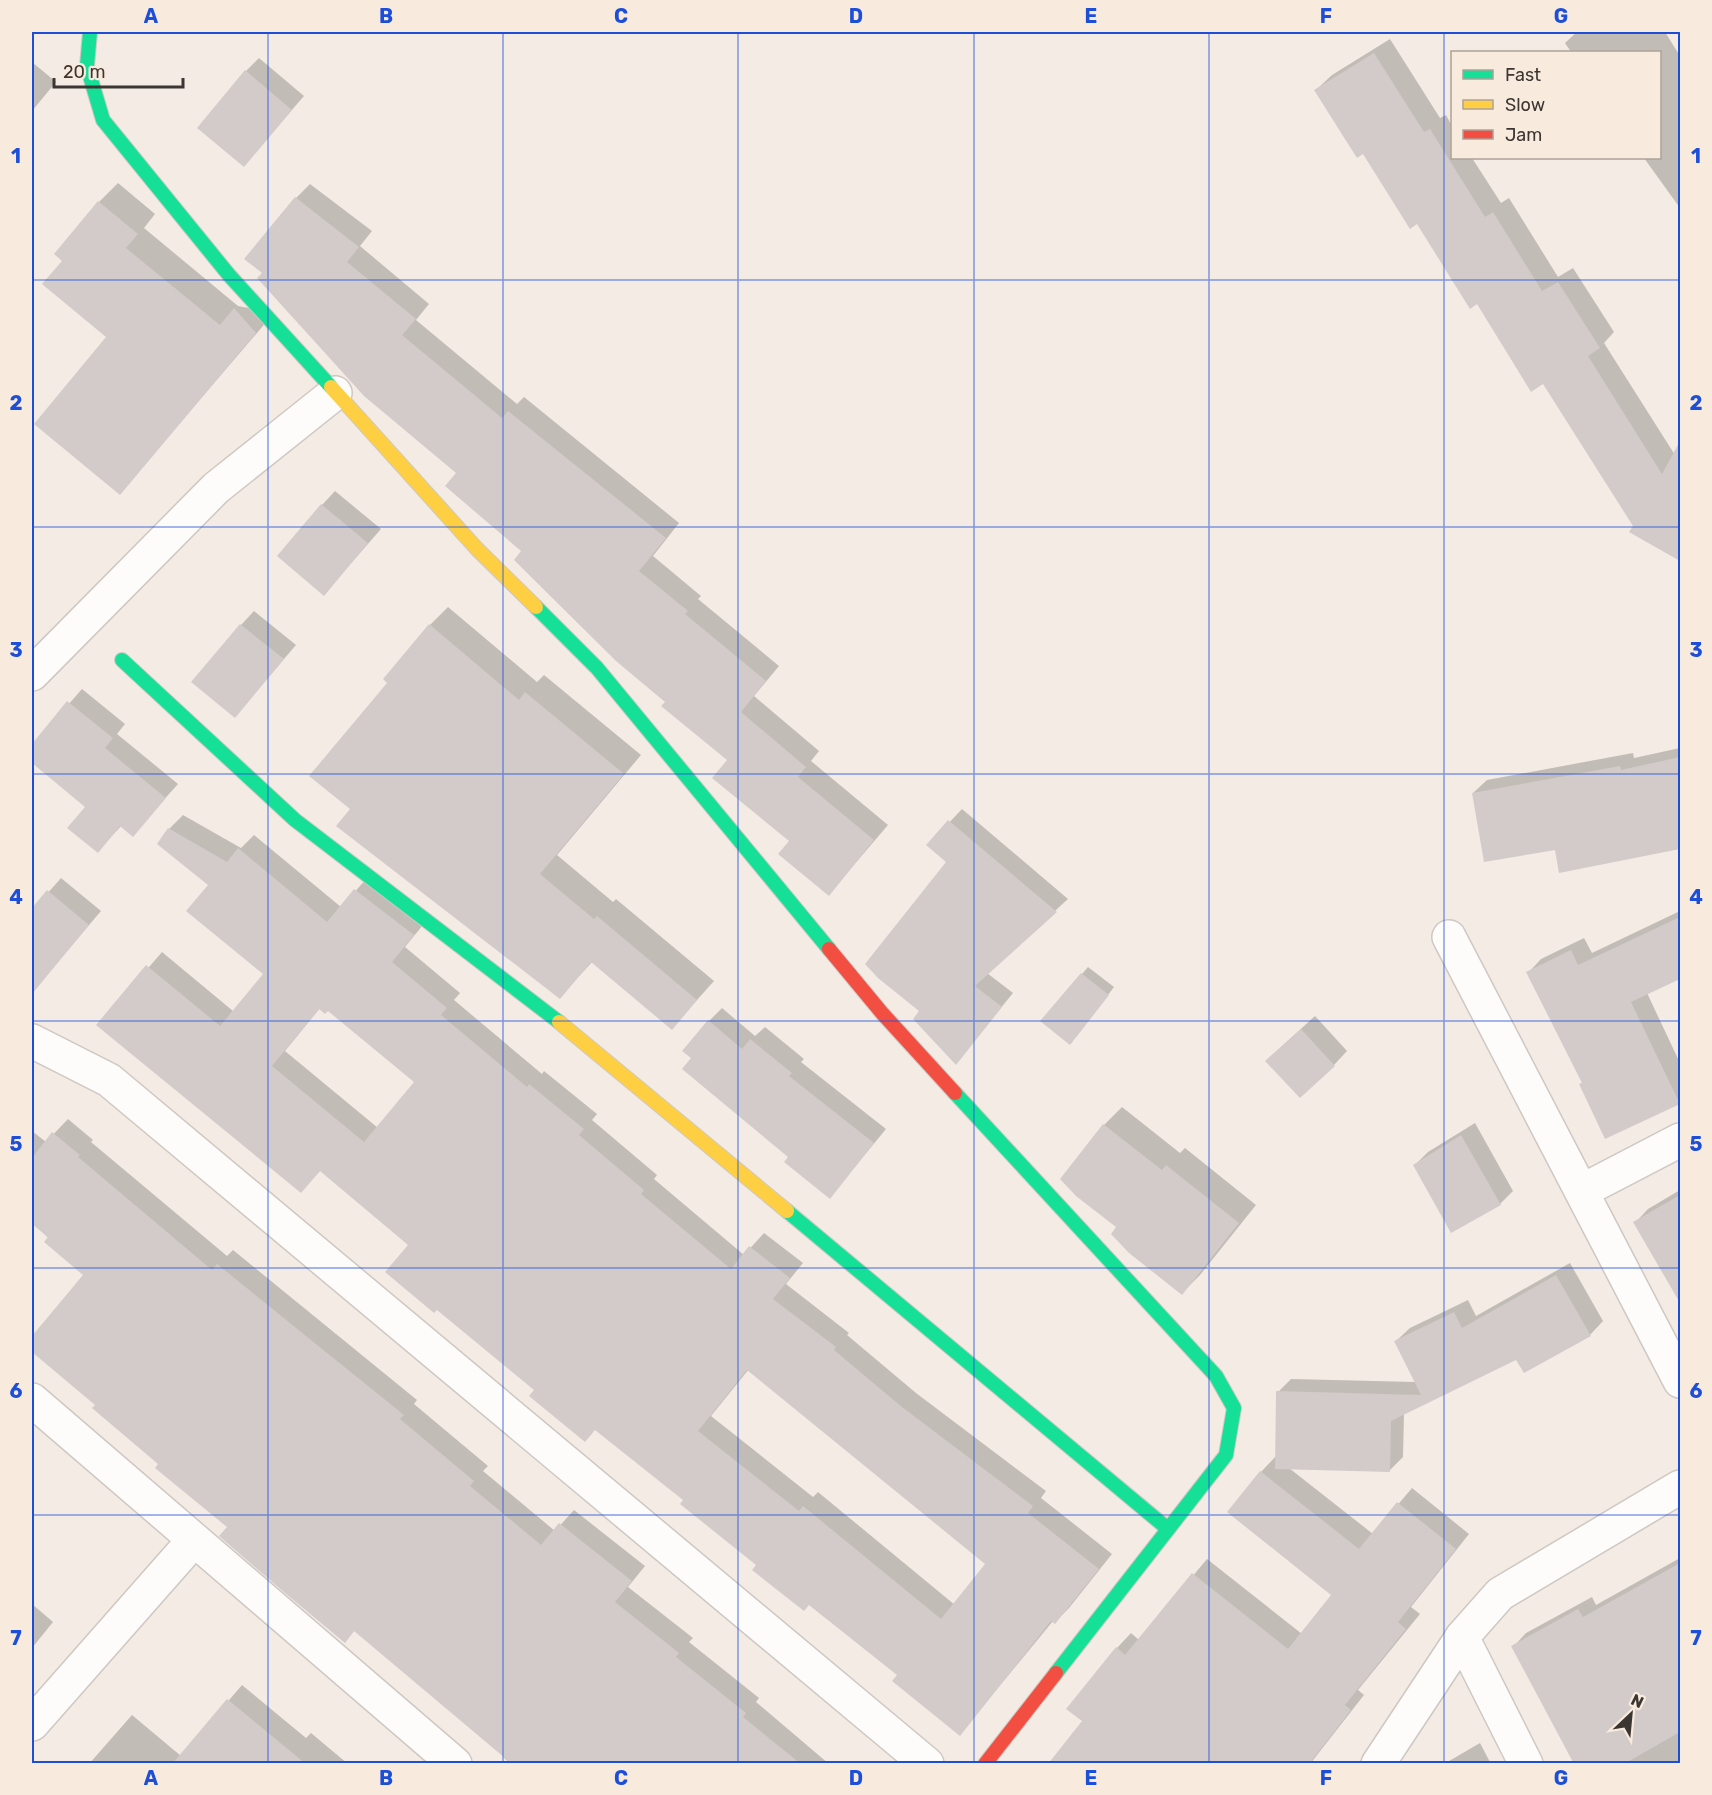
<svg xmlns="http://www.w3.org/2000/svg" width="1712" height="1795" font-family="Rubik,sans-serif">
	<rect width="100%" height="100%" fill="#f3ebe4"/>
	<!-- shadow -->
	<g fill="#0003" fill-rule="evenodd">
		<polygon points="1577,32 1665,32 1680,56 1680,208 1644,158 1660,158 1660,52 1571,52 1565,43"/>
		<polygon points="1390,39 1440,118 1446,115 1452,126 1452,158 1472,158 1501,203 1509,198 1558,277 1573,268 1614,332 1604,343 1675,455 1680,444 1680,556 1678,558 1634,526 1544,382 1477,302 1316,90 1332,75"/>
		<polygon points="259,58 304,96 244,165 246,71"/>
		<polygon points="32,62 56,82 32,111"/>
		<polygon points="118,183 155,214 144,228 238,306 274,313 120,493 99,202"/>
		<polygon points="310,184 372,231 360,246 429,304 416,320 517,404 524,397 679,523 653,556 701,596 698,599 779,666 754,696 819,751 811,761 888,825 829,894 729,760 667,702 524,551 458,473 264,273 296,198"/>
		<polygon points="335,491 381,529 324,594 322,505"/>
		<polygon points="448,607 537,682 544,675 641,755 557,855 613,902 616,899 714,981 672,1028 593,961 560,997 352,809 389,683 430,625"/>
		<polygon points="254,611 296,645 235,716 241,625"/>
		<polygon points="82,689 125,724 117,734 178,784 133,834 122,825 98,851 87,807 32,761 32,746"/>
		<polygon points="1680,748 1680,822 1649,829 1556,848 1473,793 1487,780 1633,753 1634,758"/>
		<polygon points="962,809 1068,899 987,973 1013,993 956,1063 921,1011 948,861 928,845"/>
		<path d="M 183,815 L 241,848 L 254,835 L 341,907 L 369,876 L 427,920 L 405,947 L 460,993 L 454,1000 L 542,1074 L 544,1071 L 597,1114 L 592,1120 L 657,1175 L 654,1179 L 744,1255 L 764,1233 L 803,1263 L 786,1284 L 849,1333 L 847,1335 L 916,1393 L 1046,1491 L 1041,1498 L 1112,1554 L 1069,1608 L 1055,1622 L 1053,1621 L 960,1734 L 899,1675 L 758,1565 L 685,1500 L 596,1429 L 536,1390 L 437,1308 L 410,1245 L 321,1170 L 301,1191 L 99,1025 L 162,952 L 233,1011 L 265,974 L 210,885 L 169,829 ZM 320,1008 L 328,1010 L 416,1082 L 378,1128 L 285,1051 ZM 749,1369 L 987,1564 L 955,1605 L 818,1492 L 813,1497 L 711,1416 Z"/>
		<polygon points="61,878 101,911 32,992 32,911"/>
		<polygon points="1680,911 1680,978 1647,993 1680,1063 1680,1102 1606,1137 1581,1084 1583,1082 1528,973 1541,959 1584,938 1592,953"/>
		<polygon points="1088,967 1114,987 1076,1037 1082,974"/>
		<polygon points="722,1008 755,1036 765,1027 804,1059 801,1062 886,1129 830,1197 693,1057 709,1021"/>
		<polygon points="1315,1016 1347,1051 1334,1065 1281,1047"/>
		<polygon points="1122,1107 1180,1153 1185,1148 1256,1205 1200,1275 1182,1293 1118,1227 1062,1179 1104,1125"/>
		<polygon points="68,1119 93,1140 91,1142 227,1256 233,1250 417,1400 414,1404 488,1466 483,1471 555,1531 574,1510 645,1566 628,1587 693,1638 689,1642 759,1698 756,1702 829,1764 511,1764 503,1757 505,1755 355,1630 345,1641 229,1527 97,1404 32,1350 32,1339 85,1274 32,1222 32,1131 46,1142"/>
		<polygon points="1475,1123 1513,1191 1500,1204 1415,1165 1428,1152"/>
		<polygon points="1680,1190 1680,1277 1670,1283 1635,1223 1648,1209"/>
		<polygon points="1570,1263 1603,1321 1590,1335 1517,1358 1404,1413 1403,1457 1390,1470 1289,1468 1373,1534 1412,1488 1469,1534 1411,1607 1420,1614 1358,1690 1364,1695 1310,1764 1049,1764 1084,1720 1117,1648 1131,1633 1139,1640 1207,1559 1302,1634 1333,1594 1261,1472 1276,1456 1278,1392 1291,1379 1416,1382 1396,1341 1410,1328 1468,1300 1476,1316"/>
		<polygon points="1680,1558 1680,1764 1577,1764 1513,1647 1526,1633 1592,1597 1596,1605"/>
		<polygon points="32,1604 53,1622 32,1648"/>
		<polygon points="242,1685 306,1738 311,1733 348,1764 89,1764 132,1715 181,1756"/>
		<polygon points="1480,1743 1491,1764 1444,1764"/>
	</g>
	<!-- building -->
	<g fill="#d2cbc9" fill-rule="evenodd">
		<polygon points="1374,53 1424,132 1430,129 1485,217 1493,212 1542,291 1558,282 1600,348 1588,356 1662,474 1680,441 1680,561 1629,532 1633,526 1543,384 1531,392 1477,304 1470,309 1417,224 1410,229 1363,154 1357,158 1314,90"/>
		<polygon points="245,70 292,110 244,167 197,128"/>
		<polygon points="295,197 359,247 347,262 416,319 402,335 502,418 508,411 666,538 639,571 688,611 685,614 766,681 741,712 806,767 798,777 874,840 829,896 778,854 789,841 712,778 727,760 661,706 665,702 616,661 514,560 521,551 445,486 456,473 364,396 257,278 262,273 244,259"/>
		<polygon points="98,201 138,234 126,248 220,325 234,308 256,333 120,495 34,424 106,337 42,284 62,261 54,254"/>
		<polygon points="321,504 368,543 324,596 277,556"/>
		<polygon points="240,624 284,659 235,718 191,682"/>
		<polygon points="429,624 519,700 525,692 624,774 540,874 594,919 597,916 697,1000 672,1030 591,962 560,999 336,826 350,809 309,776 387,683 383,679"/>
		<polygon points="67,701 113,738 105,748 166,798 133,837 120,826 98,853 67,828 85,807 32,763 32,744"/>
		<polygon points="1680,757 1680,849 1559,873 1555,850 1484,862 1472,793 1620,766 1621,770"/>
		<polygon points="948,820 1057,912 975,986 1002,1007 956,1065 913,1019 919,1011 878,978 865,964 946,862 926,845"/>
		<path d="M 168,828 L 227,862 L 238,848 L 327,922 L 354,889 L 414,935 L 392,962 L 447,1008 L 441,1015 L 527,1087 L 529,1084 L 584,1129 L 579,1135 L 644,1190 L 641,1194 L 731,1269 L 749,1246 L 790,1278 L 773,1299 L 836,1347 L 834,1350 L 902,1407 L 1033,1506 L 1028,1513 L 1099,1569 L 1055,1624 L 1051,1621 L 960,1736 L 892,1681 L 897,1675 L 809,1605 L 804,1611 L 752,1570 L 756,1565 L 680,1504 L 683,1500 L 595,1430 L 585,1442 L 529,1396 L 534,1390 L 437,1310 L 434,1313 L 385,1272 L 408,1245 L 320,1171 L 301,1193 L 96,1025 L 146,965 L 220,1026 L 263,974 L 186,911 L 208,885 L 157,844 ZM 319,1009 L 325,1014 L 328,1011 L 414,1082 L 364,1142 L 272,1066 ZM 747,1370 L 985,1564 L 941,1619 L 803,1506 L 799,1511 L 698,1431 Z"/>
		<polygon points="47,890 89,925 32,994 32,908"/>
		<polygon points="1680,917 1680,979 1631,1002 1680,1104 1605,1139 1579,1084 1582,1083 1526,972 1571,950 1578,965"/>
		<polygon points="1081,973 1109,995 1070,1045 1040,1021"/>
		<polygon points="708,1020 742,1049 750,1039 792,1073 789,1076 874,1143 830,1199 784,1162 788,1157 682,1069 691,1058 682,1051"/>
		<polygon points="1301,1029 1335,1066 1300,1098 1265,1061"/>
		<polygon points="1103,1124 1162,1170 1166,1165 1239,1223 1182,1295 1129,1253 1111,1234 1116,1227 1076,1196 1060,1179"/>
		<polygon points="52,1132 80,1155 78,1157 212,1270 217,1264 404,1415 400,1419 474,1481 470,1486 541,1545 559,1523 632,1581 615,1602 679,1653 676,1657 746,1713 743,1717 801,1764 512,1764 354,1631 345,1643 285,1593 219,1536 227,1527 155,1468 158,1464 92,1408 95,1405 32,1352 32,1336 83,1275 44,1242 48,1237 32,1224 32,1158"/>
		<polygon points="1461,1135 1501,1205 1451,1233 1413,1165"/>
		<polygon points="1680,1195 1680,1303 1633,1222"/>
		<polygon points="1556,1275 1591,1336 1524,1373 1516,1360 1391,1421 1390,1472 1275,1469 1276,1391 1421,1395 1394,1341 1454,1312 1462,1328"/>
		<polygon points="1260,1471 1359,1549 1397,1502 1456,1549 1398,1622 1406,1629 1345,1705 1351,1710 1309,1764 1048,1764 1082,1721 1066,1709 1116,1647 1125,1655 1192,1573 1288,1649 1331,1595 1227,1512"/>
		<polygon points="1680,1563 1680,1732 1624,1764 1574,1764 1511,1646 1578,1609 1583,1617"/>
		<polygon points="227,1699 306,1764 172,1764"/>
	</g>
	<g fill="none" stroke-linecap="round" stroke-linejoin="round">
		<defs>
			<g id="street">
				<polyline points="32,674 216,488 335,393"/>
				<polyline points="1449,937 1680,1381"/>
				<polyline points="32,1041 109,1080 927,1764"/>
				<polyline points="1582,1191 1680,1140"/>
				<polyline points="32,1400 455,1764"/>
				<polyline points="1462,1637 1526,1764"/>
				<polyline points="32,1724 194,1540"/>
				<polyline points="1378,1764 1462,1637 1500,1594 1680,1487"/>
			</g>
			<g id="fast">
				<polyline points="90,32 87,66 103,120 229,275 331,387"/>
				<polyline points="536,607 597,668 829,949"/>
				<polyline points="122,660 295,820 559,1022"/>
				<polyline points="955,1093 1216,1376 1234,1408 1226,1455 1056,1673"/>
				<polyline points="787,1211 1168,1529"/>
			</g>
			<g id="slow">
				<polyline points="331,387 477,549 536,607"/>
				<polyline points="559,1022 787,1211"/>
			</g>
			<g id="jam">
				<polyline points="829,949 882,1013 955,1093"/>
				<polyline points="985,1764 1056,1673"/>
			</g>
		</defs>
		<!-- street casing -->
		<use href="#street" stroke="#cec8c2" stroke-width="36"/>
		<!-- fast casing -->
		<use href="#fast" stroke="#cec8c2" stroke-width="16"/>
		<!-- slow casing -->
		<use href="#slow" stroke="#cec8c2" stroke-width="16"/>
		<!-- jam casing -->
		<use href="#jam" stroke="#cec8c2" stroke-width="16"/>
		<!-- street -->
		<use href="#street" stroke="#fdfcfb" stroke-width="33"/>
		<!-- fast -->
		<use href="#fast" stroke="#16e098" stroke-width="14"/>
		<!-- slow -->
		<use href="#slow" stroke="#ffcf43" stroke-width="14"/>
		<!-- jam -->
		<use href="#jam" stroke="#f24e42" stroke-width="14"/>
	</g>
	<!-- grid -->
	<path fill="none" stroke="#1d4ed8" stroke-width="1.5" stroke-opacity="0.55" d="M 268,32 L 268,1764M 503,32 L 503,1764M 738,32 L 738,1764M 974,32 L 974,1764M 1209,32 L 1209,1764M 1444,32 L 1444,1764M 32,280 L 1680,280M 32,527 L 1680,527M 32,774 L 1680,774M 32,1021 L 1680,1021M 32,1268 L 1680,1268M 32,1515 L 1680,1515"/>
	<!-- border -->
	<rect width="1712" height="1795" fill="none" stroke="#f9eade" stroke-width="66"/>
	<!-- legend -->
	<rect x="1451" y="51" width="210" height="108" fill="#f9eade" stroke="#ada299" stroke-width="1.5"/>
	<rect x="1463" y="70" width="30" height="9" fill="#16e098" stroke="#ada299" stroke-width="1.5"/>
	<text x="1505" y="81" font-size="18" fill="#3b3631">Fast</text>
	<rect x="1463" y="100" width="30" height="9" fill="#ffcf43" stroke="#ada299" stroke-width="1.5"/>
	<text x="1505" y="111" font-size="18" fill="#3b3631">Slow</text>
	<rect x="1463" y="130" width="30" height="9" fill="#f24e42" stroke="#ada299" stroke-width="1.5"/>
	<text x="1505" y="141" font-size="18" fill="#3b3631">Jam</text>
	<!-- north arrow -->
	<g transform="translate(1631 1714) rotate(26)" stroke="#f9eade" stroke-width="4.5" paint-order="stroke">
	<path d="M0-4.5L10 22L0 15L-10 22Z" fill="#3b3631"/>
	<text y="-9" font-size="16" font-weight="bold" text-anchor="middle" fill="#3b3631">N</text>
	</g>
	<!-- scale -->
	<path d="M54 78v9h129v-9" fill="none" stroke="#3b3631" stroke-width="3"/>
	<text x="63" y="78" font-size="18" fill="#3b3631" stroke="#f9eade" stroke-width="4.5" paint-order="stroke">20 m</text>
	<rect x="33" y="33" width="1646" height="1729" fill="none" stroke="#1d4ed8" stroke-width="2"/>
	<g font-size="20" text-anchor="middle" font-weight="bold" fill="#1d4ed8">
		<text x="151" y="23">A</text>
		<text x="386" y="23">B</text>
		<text x="621" y="23">C</text>
		<text x="856" y="23">D</text>
		<text x="1091" y="23">E</text>
		<text x="1326" y="23">F</text>
		<text x="1561" y="23">G</text>
		<text x="16" y="163">1</text>
		<text x="1696" y="163">1</text>
		<text x="16" y="410">2</text>
		<text x="1696" y="410">2</text>
		<text x="16" y="657">3</text>
		<text x="1696" y="657">3</text>
		<text x="16" y="904">4</text>
		<text x="1696" y="904">4</text>
		<text x="16" y="1151">5</text>
		<text x="1696" y="1151">5</text>
		<text x="16" y="1398">6</text>
		<text x="1696" y="1398">6</text>
		<text x="16" y="1645">7</text>
		<text x="1696" y="1645">7</text>
		<text x="151" y="1785">A</text>
		<text x="386" y="1785">B</text>
		<text x="621" y="1785">C</text>
		<text x="856" y="1785">D</text>
		<text x="1091" y="1785">E</text>
		<text x="1326" y="1785">F</text>
		<text x="1561" y="1785">G</text>
	</g>
</svg>
